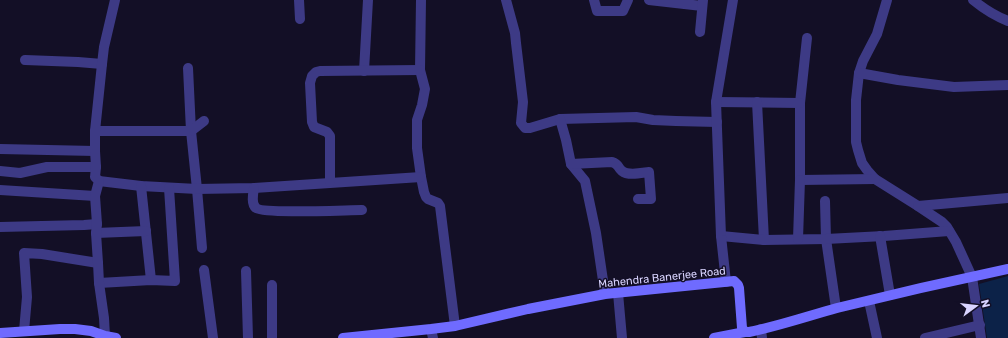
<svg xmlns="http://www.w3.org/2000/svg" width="1008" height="338" font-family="Rubik,sans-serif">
	<rect width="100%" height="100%" fill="#130f26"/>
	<!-- water -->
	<polygon fill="#0c2248" points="1008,276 1008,338 987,338 979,284"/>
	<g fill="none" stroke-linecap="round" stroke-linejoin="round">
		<!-- street -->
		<g stroke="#3d3a85" stroke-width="10">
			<polyline points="299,0 300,19"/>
			<polyline points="421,0 420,70 425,89 422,105 417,120 417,148 421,177 424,192 426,197 428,199 438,203 440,206 455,326"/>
			<polyline points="506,0 515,33 516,43 523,102 521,123 525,128 530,128 560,119 636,117 653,120 676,121 717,122"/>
			<polyline points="594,0 597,11 623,11 628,0"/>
			<polyline points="649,0 702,6"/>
			<polyline points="887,0 877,34 863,61 859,73 856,100 856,142 858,150 862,163 867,170 875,179 918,206 942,222 947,227 956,242 972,277 981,338"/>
			<path d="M 973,0 C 984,9 995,16 1008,21"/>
			<polyline points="700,32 703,0"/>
			<polyline points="807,38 800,103 800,180 875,179"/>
			<polyline points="25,60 78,62 102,64"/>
			<polyline points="188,68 191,131 197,189 202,248"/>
			<polyline points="364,71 368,0"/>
			<polyline points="859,73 898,80 954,87 1008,85"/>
			<polyline points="716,102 800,103"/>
			<polyline points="757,102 764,240"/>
			<polyline points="560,119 566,140 571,164 585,181 596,233 605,294"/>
			<polyline points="95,131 191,131 204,121"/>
			<polyline points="0,149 95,151"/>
			<path d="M 571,164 L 612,162 C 620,165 617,167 622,171 C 628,176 641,173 649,172 L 651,199 L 638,199"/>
			<polyline points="0,171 20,173 47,167 96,167"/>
			<polyline points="99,181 141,186 197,189 254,188 421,177"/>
			<polyline points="330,182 330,136 327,132 314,127 312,122 310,83 312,76 316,72 320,71 420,70"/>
			<polyline points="141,186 151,280"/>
			<path d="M 254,188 C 253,194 251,204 256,208 C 263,214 347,210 362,210"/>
			<polyline points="0,190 95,196"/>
			<polyline points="825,201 826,239 836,308"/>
			<polyline points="918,206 1008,198"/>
			<polyline points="0,227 84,225 97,224"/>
			<polyline points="96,233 146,231"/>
			<polyline points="721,236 764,240 826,239 884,236 949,231"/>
			<polyline points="880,236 890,295"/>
			<polyline points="798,239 800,180"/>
			<polyline points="204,270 213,338"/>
			<polyline points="246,271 248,338"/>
			<polyline points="726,282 721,236 716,102 733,0"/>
			<polyline points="99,283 151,280 175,281 169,188"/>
			<polyline points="618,293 622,338"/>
			<polyline points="869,301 877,338"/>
			<polyline points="431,329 433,338"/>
			<polyline points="761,329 762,338"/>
			<polyline points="24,331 27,297 24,253 42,254 98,263"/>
			<polyline points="105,336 104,318 99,283 98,263 96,233 97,224 95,196 99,181 95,177 96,167 95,151 95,131 102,64 104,47 115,0"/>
			<polyline points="272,338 272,285"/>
			<polyline points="925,338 980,325"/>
		</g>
		<!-- secondary -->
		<g stroke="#6f6bff" stroke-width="10">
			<polyline points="0,333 60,329 75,329 91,331 105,336 116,338"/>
			<path d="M 343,338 L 431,329 L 455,326 L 528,309 L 605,294 L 734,281 L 738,285 L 739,288 L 742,328 L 745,332 L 749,332 C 779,326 808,316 837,308 C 894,294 951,281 1008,269"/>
			<polyline points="714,338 745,332"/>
		</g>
	</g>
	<g text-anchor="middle" stroke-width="3" stroke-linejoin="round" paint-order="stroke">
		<!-- street labels -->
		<g font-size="11" fill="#d9d4ff" stroke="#130f26">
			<text transform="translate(662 277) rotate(-6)" y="4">Mahendra Banerjee Road</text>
		</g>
	</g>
	<!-- north arrow -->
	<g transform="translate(976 306) rotate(75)" stroke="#130f26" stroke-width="3" paint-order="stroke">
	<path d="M0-3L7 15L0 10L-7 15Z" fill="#d9d4ff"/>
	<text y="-6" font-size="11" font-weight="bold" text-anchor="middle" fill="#d9d4ff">N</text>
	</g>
</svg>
